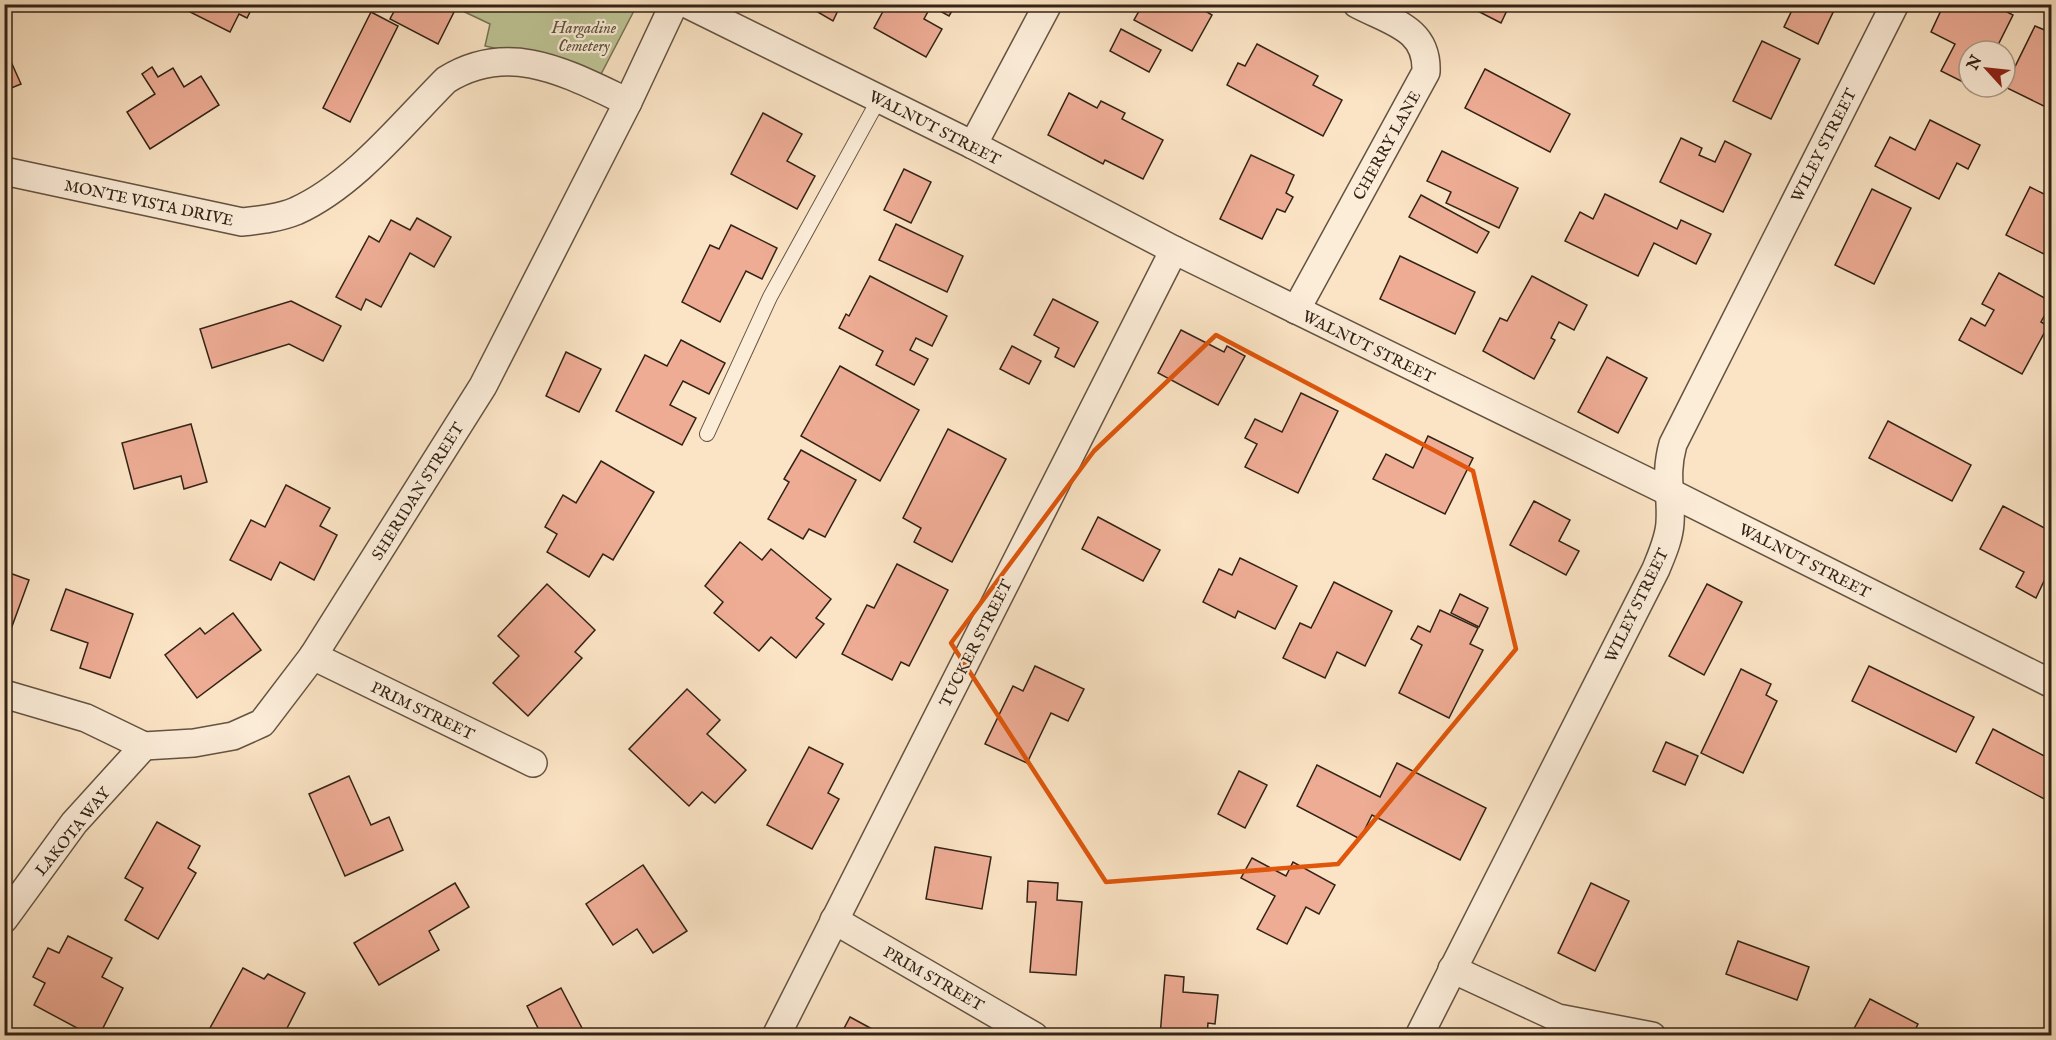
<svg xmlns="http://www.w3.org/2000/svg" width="2056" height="1040" font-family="'IM FELL English',serif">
	<rect width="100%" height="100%" fill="#fbe4c5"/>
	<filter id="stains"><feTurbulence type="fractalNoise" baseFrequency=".00333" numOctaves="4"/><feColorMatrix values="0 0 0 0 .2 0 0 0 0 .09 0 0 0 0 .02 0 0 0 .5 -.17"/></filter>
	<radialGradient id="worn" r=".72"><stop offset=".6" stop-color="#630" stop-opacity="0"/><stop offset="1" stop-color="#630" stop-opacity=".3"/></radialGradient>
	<!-- green -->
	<polygon fill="#bec495" stroke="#787456" stroke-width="1.5" points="450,5 637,5 600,76 559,62 485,46 490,24"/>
	<!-- building -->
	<g fill="#eeac95" stroke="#322316" stroke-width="1.5">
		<polygon points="192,4 254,4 247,18 239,14 230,32 188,11"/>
		<polygon points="398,4 445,4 455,10 438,44 390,19"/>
		<polygon points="804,4 841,4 833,21"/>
		<polygon points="887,4 956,4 949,16 931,6 924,19 942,29 926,57 874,28"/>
		<polygon points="1143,4 1194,4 1212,15 1192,51 1134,20"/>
		<polygon points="1464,4 1510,4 1501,23"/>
		<polygon points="1795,4 1837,4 1818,44 1784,27"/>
		<polygon points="1944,4 1992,4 2013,15 1995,51 1969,51 1969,85 1941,71 1955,44 1931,32"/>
		<polygon points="371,12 398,26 350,122 323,108"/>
		<polygon points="2035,26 2052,33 2052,110 2005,87"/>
		<polygon points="1121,29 1161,50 1149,72 1110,51"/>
		<polygon points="1762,41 1800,59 1771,119 1733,101"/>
		<polygon points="1257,44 1318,76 1313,85 1342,100 1323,136 1227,85 1238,63 1245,66"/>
		<polygon points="4,46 21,84 4,91"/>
		<polygon points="152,67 158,77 173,68 184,87 201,76 219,105 150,149 127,112 155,94 142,74"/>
		<polygon points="1485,69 1570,114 1550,152 1465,108"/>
		<polygon points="1069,93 1097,108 1101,101 1125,113 1122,119 1163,140 1143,179 1105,160 1103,164 1048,135"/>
		<polygon points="763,113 802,134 787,161 815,176 797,209 731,174"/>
		<polygon points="1930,120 1980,145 1968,169 1957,163 1939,199 1875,166 1890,137 1915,150"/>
		<polygon points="1681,138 1702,148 1699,155 1715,162 1725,141 1751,154 1723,212 1660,182"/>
		<polygon points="1442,151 1518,188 1499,228 1446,203 1451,192 1427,181"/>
		<polygon points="1251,155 1294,175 1286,193 1293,197 1285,212 1277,209 1262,239 1220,219"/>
		<polygon points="904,169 931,182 911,223 884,210"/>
		<polygon points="2030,187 2052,198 2052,258 2006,235"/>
		<polygon points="1872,189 1911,208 1874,284 1835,265"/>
		<polygon points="1605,194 1677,229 1681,220 1711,234 1696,264 1654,243 1638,276 1565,241 1580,212 1593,219"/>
		<polygon points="1421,195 1489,232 1477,253 1409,217"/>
		<polygon points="417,218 451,237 434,267 410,253 381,307 366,299 361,310 336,297 369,236 379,242 391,220 410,230"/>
		<polygon points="896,224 963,256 947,292 879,260"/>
		<polygon points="731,225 777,248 762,279 746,271 720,322 682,302 710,245 719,249"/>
		<polygon points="1400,256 1475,292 1455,334 1380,299"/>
		<polygon points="1999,273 2052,302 2041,322 2048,326 2022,374 1959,340 1971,318 1985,326 1994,310 1982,304"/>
		<polygon points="870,276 947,316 932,346 916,338 910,350 928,359 914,385 876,365 883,351 839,328 846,314 849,316"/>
		<polygon points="1532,276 1587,305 1574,330 1559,322 1551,338 1555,340 1534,379 1483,351 1500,318 1507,321"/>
		<polygon points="4,290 6,290 7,340 4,340"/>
		<polygon points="1053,299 1098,322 1074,367 1055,357 1059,348 1034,335"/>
		<polygon points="291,301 341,326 323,361 289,344 212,368 200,329"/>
		<polygon points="1181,330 1224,352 1227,346 1245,356 1218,405 1158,373"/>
		<polygon points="681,340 725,363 709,394 683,381 670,405 696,418 682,445 616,411 645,355 667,366"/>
		<polygon points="1012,346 1041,361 1029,384 1000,369"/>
		<polygon points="566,352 601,369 579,412 546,396"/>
		<polygon points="1607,357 1647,378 1618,433 1578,412"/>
		<polygon points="840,366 919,410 880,481 801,436"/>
		<polygon points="1301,393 1338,411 1298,493 1245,467 1257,444 1245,438 1255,419 1282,432"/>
		<polygon points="1888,421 1971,465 1952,501 1869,458"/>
		<polygon points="191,424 207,482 184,489 181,476 134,489 122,443"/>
		<polygon points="948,429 1006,459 952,562 914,542 921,528 903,518"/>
		<polygon points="1428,436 1473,458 1445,514 1373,479 1386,454 1413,468"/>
		<polygon points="801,450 856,480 825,537 809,529 803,539 768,519 789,482 784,479"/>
		<polygon points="601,461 654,492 613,560 603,554 589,577 547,552 557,534 545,527 563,495 576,503"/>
		<polygon points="286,485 330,508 320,526 337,535 314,580 280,562 271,580 230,560 251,520 265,527"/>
		<polygon points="1534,501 1570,520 1559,541 1579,551 1566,575 1510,545"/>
		<polygon points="2003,506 2052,532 2052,582 2045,579 2036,598 2016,587 2024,572 1980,549"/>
		<polygon points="1098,517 1160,550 1143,581 1082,549"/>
		<polygon points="740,542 762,560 771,549 831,599 816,618 824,624 796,658 771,637 759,651 714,613 723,602 705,586"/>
		<polygon points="1240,558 1297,586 1275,629 1238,611 1235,618 1203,602 1219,569 1232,575"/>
		<polygon points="897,564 948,590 909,666 901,662 892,680 842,654 867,605 874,608"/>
		<polygon points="4,571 29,580 11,629 4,627"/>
		<polygon points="1334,582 1392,611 1365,666 1337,652 1325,678 1283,658 1300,623 1311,628"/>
		<polygon points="547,584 595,630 575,652 582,658 528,716 493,683 519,656 498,636"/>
		<polygon points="1707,584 1742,602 1704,675 1669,656"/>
		<polygon points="66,589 133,614 110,678 80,668 88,643 51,630"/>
		<polygon points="1460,594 1488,608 1479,627 1451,613"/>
		<polygon points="1440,610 1478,628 1470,644 1483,650 1449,718 1399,693 1422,645 1411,639 1418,626 1430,632"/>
		<polygon points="233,613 261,650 197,698 165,655 200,628 205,634"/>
		<polygon points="1035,666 1084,689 1068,721 1051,713 1027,763 985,744 1013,686 1023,691"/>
		<polygon points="1869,666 1974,717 1956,752 1852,701"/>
		<polygon points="1741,669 1771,684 1766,695 1777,701 1743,773 1701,753"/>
		<polygon points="687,689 720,720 707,734 746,770 715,803 702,792 689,806 629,749"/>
		<polygon points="1993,729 2052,760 2052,803 1976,763"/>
		<polygon points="1666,742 1698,756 1685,785 1653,771"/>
		<polygon points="809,747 843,764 828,793 839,799 812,849 767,825"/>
		<polygon points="1397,763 1486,808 1460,860 1372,815 1360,839 1297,806 1317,765 1380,797"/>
		<polygon points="1239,771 1267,785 1245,828 1218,814"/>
		<polygon points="349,776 371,825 389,817 403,850 345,876 309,794"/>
		<polygon points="157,822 200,846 188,868 196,873 158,939 125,920 143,888 125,878"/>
		<polygon points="935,847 991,857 982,909 926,899"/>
		<polygon points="1252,858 1286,876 1293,862 1335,885 1319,914 1306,907 1287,944 1257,929 1275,896 1241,878"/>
		<polygon points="643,865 687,931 653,953 637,929 613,945 586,904"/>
		<polygon points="1028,881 1058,883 1057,900 1082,902 1076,975 1030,972 1036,902 1027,902"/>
		<polygon points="455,883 469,907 429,931 439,950 379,985 354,943"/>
		<polygon points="1591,883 1629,901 1595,971 1558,953"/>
		<polygon points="68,936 112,958 102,977 123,988 99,1036 92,1036 34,1005 45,983 33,977 48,948 59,953"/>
		<polygon points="1738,941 1809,967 1797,1000 1726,974"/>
		<polygon points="243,968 264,979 268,974 305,993 283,1036 224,1036 210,1028"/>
		<polygon points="1165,975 1184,977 1183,992 1218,995 1215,1024 1208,1023 1207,1036 1160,1036"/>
		<polygon points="561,988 583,1030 574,1036 542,1036 527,1006"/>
		<polygon points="1870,999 1918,1024 1912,1036 1850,1036"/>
		<polygon points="850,1017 885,1036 840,1036"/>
	</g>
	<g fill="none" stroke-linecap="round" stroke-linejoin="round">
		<defs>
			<polyline id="service" points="707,434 770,297 879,99"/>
			<g id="minor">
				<polyline points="687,4 973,145 1174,250 1667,491 2052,684"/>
				<polyline points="973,145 1048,4"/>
				<path d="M 4,171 L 242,222 C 260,220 279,218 296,211 C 354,185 403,123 446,80 C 510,40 568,74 628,102"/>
				<path d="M 1296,310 L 1426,72 C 1428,28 1391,22 1357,4"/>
				<polyline points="313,656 533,763"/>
				<polyline points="4,694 86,718 144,746 194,743 233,736 262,723 313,656 483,386 628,102 674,4"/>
				<polyline points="4,919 74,823 144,746"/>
				<polyline points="834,920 1034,1036"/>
				<polyline points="1452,969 1558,1018 1652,1036"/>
				<polyline points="776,1036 1174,250"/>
				<path d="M 1419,1036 L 1656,569 C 1662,554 1669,539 1670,523 C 1672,492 1664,477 1673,444 L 1895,4"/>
			</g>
		</defs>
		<!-- service casing -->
		<use href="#service" stroke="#645342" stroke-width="16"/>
		<!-- minor casing -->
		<use href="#minor" stroke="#645342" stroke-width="30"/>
		<!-- service -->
		<use href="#service" stroke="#fcedd9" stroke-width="14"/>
		<!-- minor -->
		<use href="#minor" stroke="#fcedd9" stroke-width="27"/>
	</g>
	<!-- marked area -->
	<path fill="none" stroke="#df560c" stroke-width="4.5" stroke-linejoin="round" d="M 1216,335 L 1473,471 L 1516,649 L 1338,864 L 1106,882 L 951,643 L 1094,451 Z"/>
	<g text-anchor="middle" stroke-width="4.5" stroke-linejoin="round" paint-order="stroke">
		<!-- park labels -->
		<g font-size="16" font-style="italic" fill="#5c533c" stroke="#fcedd9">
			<text x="584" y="33">Hargadine<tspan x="584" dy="18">Cemetery</tspan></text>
		</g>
		<!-- street labels -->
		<g font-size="16" fill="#322316" stroke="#fcedd9">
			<text transform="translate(935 127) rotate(27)" y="6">WALNUT STREET</text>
			<text transform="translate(1386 145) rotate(-61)" y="6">CHERRY LANE</text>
			<text transform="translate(1823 145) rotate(-63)" y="6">WILEY STREET</text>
			<text transform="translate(149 202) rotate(12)" y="6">MONTE VISTA DRIVE</text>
			<text transform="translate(1369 346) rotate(26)" y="6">WALNUT STREET</text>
			<text transform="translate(417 491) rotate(-58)" y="6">SHERIDAN STREET</text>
			<text transform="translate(1805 560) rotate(27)" y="6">WALNUT STREET</text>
			<text transform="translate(1636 605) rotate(-64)" y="6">WILEY STREET</text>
			<text transform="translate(975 643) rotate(-63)" y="6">TUCKER STREET</text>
			<text transform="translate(423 710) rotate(26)" y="6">PRIM STREET</text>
			<text transform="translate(72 831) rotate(-51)" y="6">LAKOTA WAY</text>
			<text transform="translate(934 978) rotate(30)" y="6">PRIM STREET</text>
		</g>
	</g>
	<!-- margin -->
	<rect width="2056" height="1040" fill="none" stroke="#fbe4c5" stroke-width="24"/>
	<rect x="6" y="6" width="2044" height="1028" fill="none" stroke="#322316" stroke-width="3"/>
	<rect x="12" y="12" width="2032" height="1016" fill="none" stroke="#322316" stroke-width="1.5"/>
	<!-- north arrow -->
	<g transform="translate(1987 69) rotate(297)"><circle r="28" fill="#fcedd9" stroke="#ab9c8b" stroke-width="1.5"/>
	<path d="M0-4.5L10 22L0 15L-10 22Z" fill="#8f2418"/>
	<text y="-9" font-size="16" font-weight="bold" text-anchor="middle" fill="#322316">N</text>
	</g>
	<rect width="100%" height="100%" filter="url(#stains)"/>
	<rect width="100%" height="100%" fill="url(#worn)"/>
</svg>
